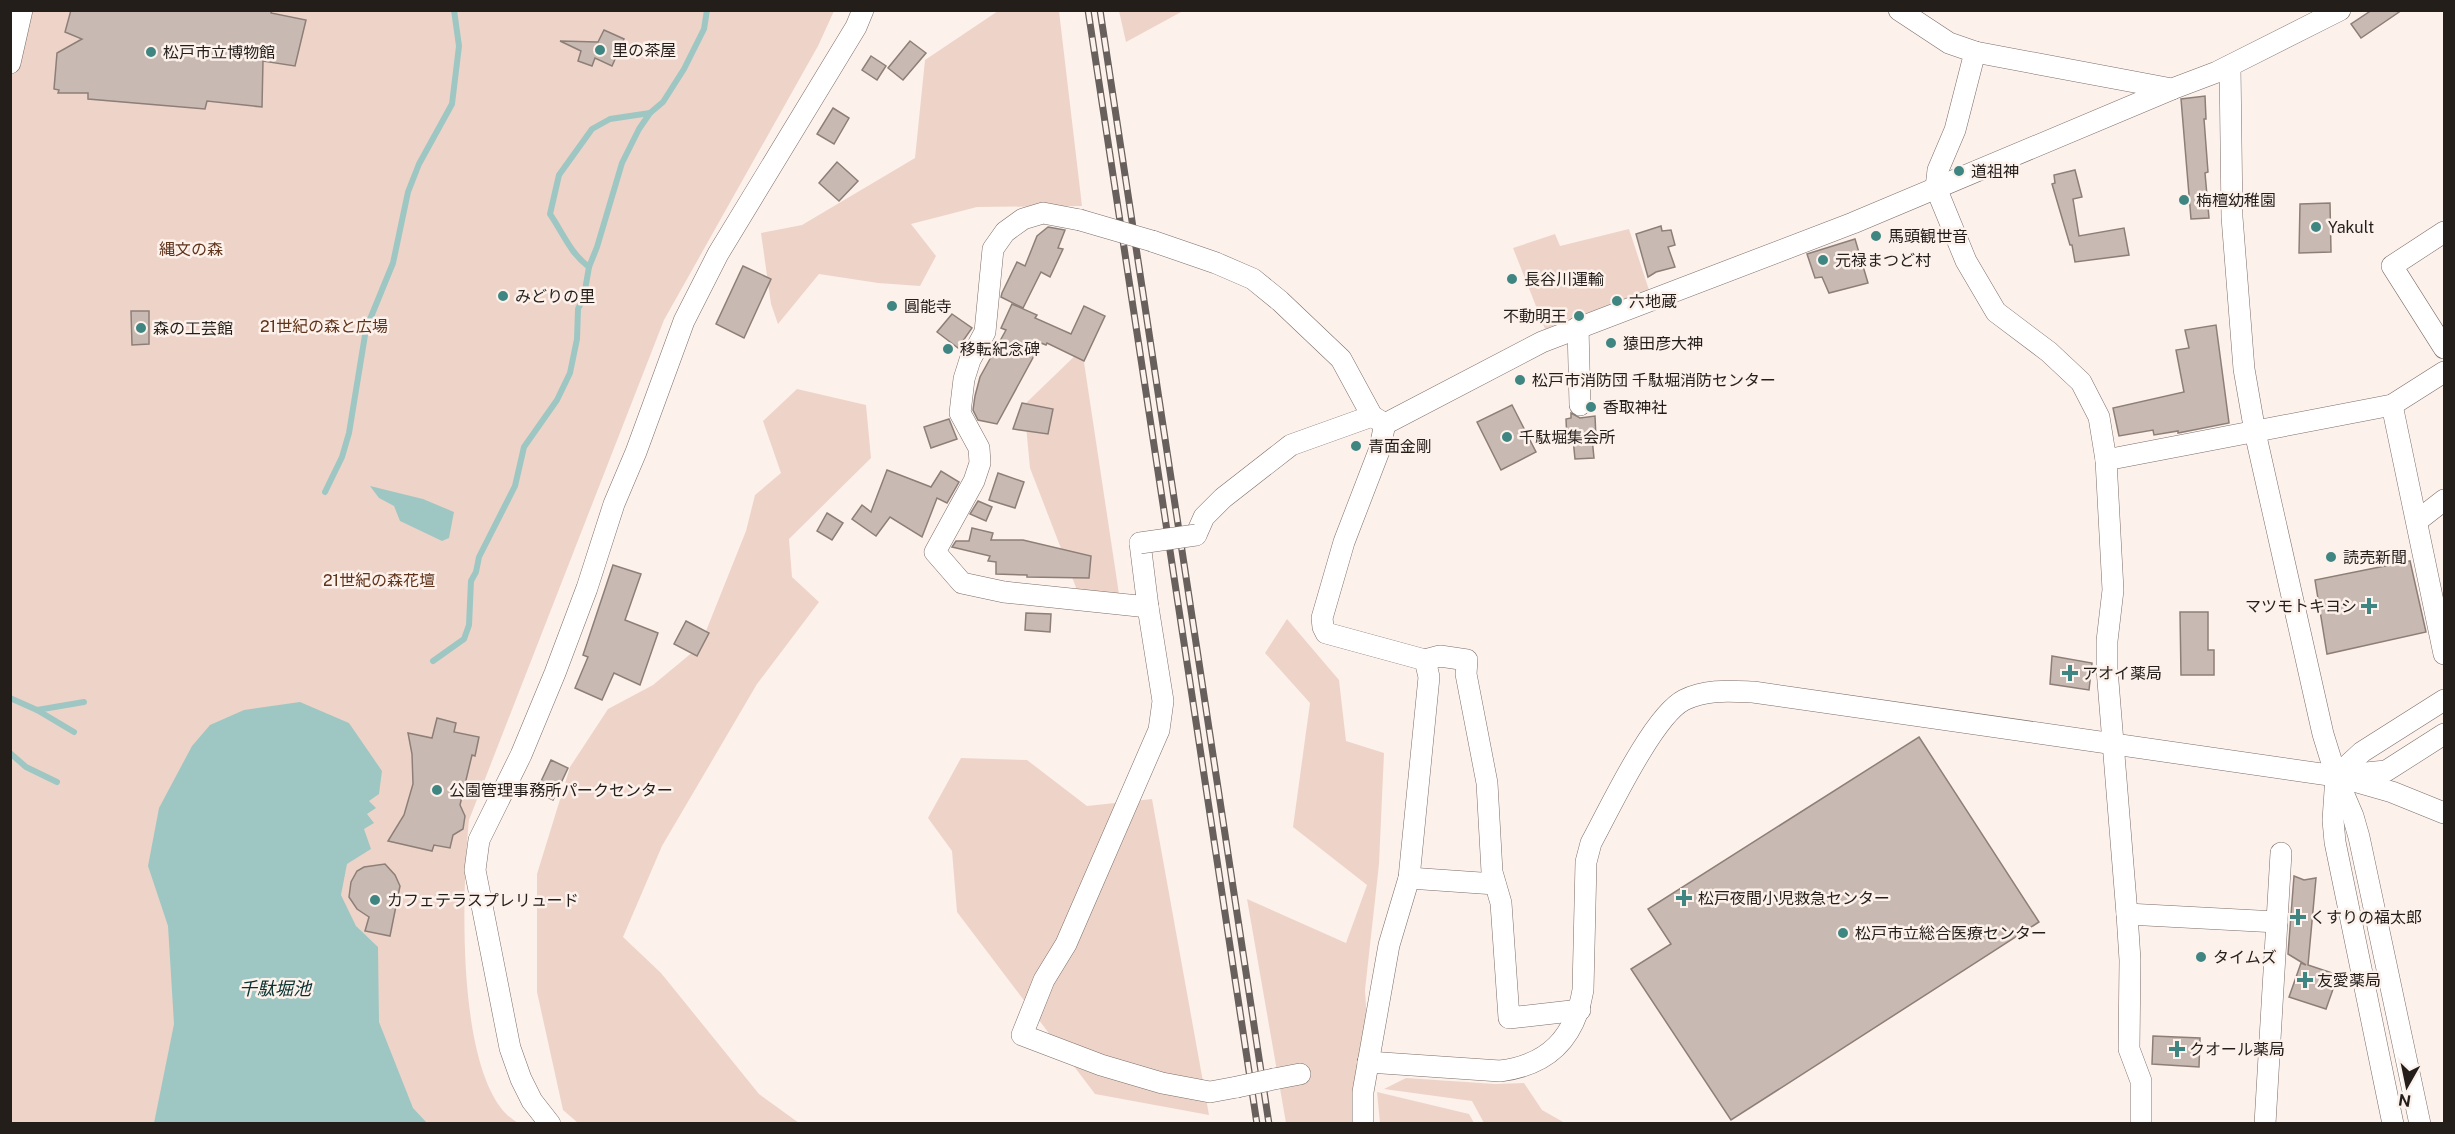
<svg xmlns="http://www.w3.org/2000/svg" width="2455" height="1134" font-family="'Public Sans','Noto Sans JP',sans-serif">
	<rect width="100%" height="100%" fill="#fdf1eb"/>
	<!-- green -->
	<g fill="#eed4c8">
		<path d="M 10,11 L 834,11 L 818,46 L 664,320 L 469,820 C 462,890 457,1050 501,1108 C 505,1114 512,1119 518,1123 L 11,1123 Z"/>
		<polygon points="998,11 1059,11 1082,206 977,207 911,224 936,256 920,286 878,283 819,274 778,324 771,304 761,233 802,225 915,158 925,60"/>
		<polygon points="1119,11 1119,10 1183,11 1126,42"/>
		<polygon points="1629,229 1649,290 1545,329 1513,248 1555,234 1560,246"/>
		<polygon points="1082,349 1119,594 1077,590 1030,468 1024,405"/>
		<polygon points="797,389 866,405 871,458 789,539 792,577 819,602 757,684 662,846 623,937 661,973 759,1094 799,1123 578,1123 563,1110 537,992 537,874 570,767 608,709 653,685 700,646 746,531 755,495 781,473 763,421"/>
		<polygon points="1287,619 1339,680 1346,741 1384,753 1379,864 1365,990 1373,1123 1286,1123 1247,899 1346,943 1367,885 1293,827 1310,703 1265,653"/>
		<polygon points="961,758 1027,760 1087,806 1152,799 1209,1115 1095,1094 957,912 952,851 928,818"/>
		<polygon points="1406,1078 1495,1084 1524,1083 1542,1110 1565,1123 1484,1123 1472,1101 1384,1089"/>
		<polygon points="1377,1092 1469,1114 1474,1123 1380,1123"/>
	</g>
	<!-- water -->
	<g fill="#9ec7c4">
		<polygon points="370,486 423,499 454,512 449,538 442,541 400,521 394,506 379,498"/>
		<polygon points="300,702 349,723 382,771 379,794 369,801 376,808 367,814 374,823 364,829 371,849 347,864 341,895 356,926 378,947 379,1022 413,1108 427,1123 154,1123 174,1024 168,926 148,866 159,808 192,746 210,725 244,710"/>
	</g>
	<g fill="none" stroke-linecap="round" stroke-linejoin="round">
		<!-- stream -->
		<g stroke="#9ec7c4" stroke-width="6">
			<path d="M 589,267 C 570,253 563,233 550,214 L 559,175 L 592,129 L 610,119 L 650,113"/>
			<polyline points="325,492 342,457 349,433 366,329 393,263 408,192 419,164 452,104 459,46 454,10"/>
			<polyline points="433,661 464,639 469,625 471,581 476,572 479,557 515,486 524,447 557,400 570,373 577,339 578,309 584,296 589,267 597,247 622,163 639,129 650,113 663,102 684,69 704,29 707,10"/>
			<polyline points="10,698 37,710 74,732"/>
			<polyline points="37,710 84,702"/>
			<polyline points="10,753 26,767 57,782"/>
		</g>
	</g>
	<!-- building -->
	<g fill="#c8bab2" stroke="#8d7f78" stroke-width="1.5">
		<polygon points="71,10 272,10 271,13 306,20 295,66 263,61 262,107 207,101 205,109 88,99 88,93 58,93 59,90 54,89 57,53 82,39 65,32"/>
		<polygon points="2372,10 2402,10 2361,38 2351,24"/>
		<polygon points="604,30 624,39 612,66 595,58 592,66 578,61 581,51 560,41 598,42"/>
		<polygon points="910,41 926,53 903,80 888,68"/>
		<polygon points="871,56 886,66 877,80 862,70"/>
		<polygon points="2205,96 2206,119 2204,119 2208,172 2205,173 2209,218 2191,219 2181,99"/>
		<polygon points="833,108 849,118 834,144 817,134"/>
		<polygon points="837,162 858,181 839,201 819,183"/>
		<polygon points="2075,170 2082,197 2073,199 2079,236 2124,228 2129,255 2075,262 2072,245 2070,245 2052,184 2055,183 2054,175"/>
		<polygon points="2330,203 2331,252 2299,253 2300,204"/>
		<polygon points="1661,226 1662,231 1671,230 1675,245 1668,247 1675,267 1656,272 1648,277 1636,234"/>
		<polygon points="1048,227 1065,230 1058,248 1063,249 1050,277 1041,272 1023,308 1001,297 1002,293 1017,262 1025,266 1037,236"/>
		<polygon points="1855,239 1868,283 1829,293 1822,277 1815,278 1807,254"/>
		<polygon points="743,266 771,279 744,338 716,324"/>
		<polygon points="1012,304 1037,315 1035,318 1071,334 1084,306 1105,316 1084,361 1047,343 1046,345 1041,343 997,424 978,420 973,410 975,396 980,377 1006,330 1001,328"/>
		<polygon points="131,311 149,311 149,344 132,345"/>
		<polygon points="952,314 972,328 958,348 937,332"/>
		<polygon points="2216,325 2229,423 2178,433 2178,431 2154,435 2153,430 2119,436 2113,408 2184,392 2176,350 2189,348 2185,330"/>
		<polygon points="1022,403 1053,409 1048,434 1013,429"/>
		<polygon points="1512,405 1536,452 1501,470 1477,422"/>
		<polygon points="1571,413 1580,418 1595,416 1596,438 1592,438 1594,458 1575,459 1573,439 1567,440 1566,419 1571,418"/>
		<polygon points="949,419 957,439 931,448 924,427"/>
		<polygon points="887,470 931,487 941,471 959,482 947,503 937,498 922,537 890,517 876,536 852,519 862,505 871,512"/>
		<polygon points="998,473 1024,482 1015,508 989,500"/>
		<polygon points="978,501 992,507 986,521 970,514"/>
		<polygon points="827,513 843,523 832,540 817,531"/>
		<polygon points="972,528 993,533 991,540 1023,540 1091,556 1089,578 1027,577 1027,575 996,574 996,562 988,561 990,556 952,547 956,541 969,541"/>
		<polygon points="2410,561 2426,632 2327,654 2315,580"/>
		<polygon points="613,565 641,574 625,620 658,633 640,685 614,673 602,700 575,688 588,657 583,655"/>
		<polygon points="2180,612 2208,612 2208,650 2214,650 2214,675 2181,675"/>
		<polygon points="1026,613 1051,614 1050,632 1025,630"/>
		<polygon points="686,621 709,633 697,656 674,644"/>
		<polygon points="2052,656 2092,663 2089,690 2050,684"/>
		<polygon points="437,718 456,723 454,732 479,737 475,756 472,755 460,805 465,816 463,829 453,835 450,848 434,845 432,851 388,841 404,815 413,784 412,754 408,733 432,738"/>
		<polygon points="1919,737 2039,922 1731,1120 1631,969 1671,944 1648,909"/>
		<polygon points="551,760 568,768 553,800 536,792"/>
		<polygon points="385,864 395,875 400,886 390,936 365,931 369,917 357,909 349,897 351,882 357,871 364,867"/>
		<polygon points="2294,876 2304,880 2316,878 2308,965 2338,975 2326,1009 2289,997 2301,963 2306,965 2288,954"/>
		<polygon points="2153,1036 2200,1038 2199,1067 2152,1064"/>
	</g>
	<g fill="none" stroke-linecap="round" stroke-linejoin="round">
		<defs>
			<g id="minor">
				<polyline points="1899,10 1949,43 1975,52 1955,130 1938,170 1936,188 1966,261 1996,312 2049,352 2081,382 2099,417 2106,460 2113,590 2107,641 2107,669 2127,914 2130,960 2129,1049 2141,1081 2141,1124"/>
				<polyline points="1975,52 2172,89 2217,72 2340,10"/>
				<polyline points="10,63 22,10"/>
				<polyline points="2230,66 2232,217 2244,369 2255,432 2323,734 2336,776 2353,816 2359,837 2420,1124"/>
				<polyline points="1080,220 1043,213 1023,219 1005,232 993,249 985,332 970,360 964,379 960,413 979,448 980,463 974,481 935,552 962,583 1004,592 1148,607 1140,543"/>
				<polyline points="2444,232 2392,266 2444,348"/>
				<polyline points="1152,241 1216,263 1253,279 1280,301 1341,359 1372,416 1385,424"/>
				<polyline points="1578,327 1580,405"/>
				<polyline points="2392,405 2444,654"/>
				<polyline points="2106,460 2392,405 2444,372"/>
				<polyline points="2417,521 2444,500"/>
				<polyline points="1196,535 1204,517 1223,498 1291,445 1372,416"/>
				<polyline points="1148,607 1163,701 1159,730 1066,944 1044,980 1022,1035 1101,1065 1162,1083 1210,1092 1237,1087"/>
				<polyline points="1425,660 1440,656 1467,660 1466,674 1487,783 1492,872 1501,903 1509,1018 1580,1010"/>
				<polyline points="2345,775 2386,771 2444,734"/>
				<polyline points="1409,878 1495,884"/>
				<polyline points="2127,914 2277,922"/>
				<path d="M 1368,1062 L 1500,1071 C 1548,1065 1575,1038 1583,990 L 1586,862 L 1591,843 C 1609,810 1653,716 1684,700 C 1706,689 1729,691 1753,692 L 2336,776 L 2392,792 L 2444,813"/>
				<polyline points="1274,1079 1300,1074"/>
				<polyline points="550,1124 532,1101 521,1079 510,1048 475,870 479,840 521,755 555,673 587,588 614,504 636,452 684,321 718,254 856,27 863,10"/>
				<polyline points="1363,1124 1363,1092 1389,945 1409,878 1429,677 1425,660 1326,633 1323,627 1322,618 1344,542 1379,451 1385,424 1542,342 1853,223 2172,89"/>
				<polyline points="2265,1124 2281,853"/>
				<polyline points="2393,1124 2335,842 2333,820 2336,776 2362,752 2444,700"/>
			</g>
		</defs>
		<!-- minor casing -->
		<use href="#minor" stroke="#7b6d67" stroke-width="22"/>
		<!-- minor -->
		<use href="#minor" stroke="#fff" stroke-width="21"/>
		<defs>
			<g id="rail">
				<polyline points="1088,10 1257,1124"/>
				<polyline points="1100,10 1269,1124"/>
			</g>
		</defs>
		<!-- rail casing -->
		<use href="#rail" stroke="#68605c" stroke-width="7"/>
		<!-- rail -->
		<use href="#rail" stroke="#fdf1eb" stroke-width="4.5" stroke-dasharray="14" stroke-linecap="butt"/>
		<defs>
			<g id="minor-bridge">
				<polyline points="1080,220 1152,241"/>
				<polyline points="1140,543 1196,535"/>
				<polyline points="1237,1087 1274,1079"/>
			</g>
		</defs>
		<!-- minor-bridge casing -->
		<use href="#minor-bridge" stroke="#7b6d67" stroke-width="22" stroke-linecap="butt"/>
		<!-- minor-bridge -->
		<use href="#minor-bridge" stroke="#fff" stroke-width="21"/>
	</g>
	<!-- markers -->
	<g fill="#3f8683" stroke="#fdf1eb" stroke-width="2">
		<circle cx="600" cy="50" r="6"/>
		<circle cx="151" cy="52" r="6"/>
		<circle cx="1959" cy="171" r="6"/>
		<circle cx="2184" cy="200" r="6"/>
		<circle cx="2316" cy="227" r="6"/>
		<circle cx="1876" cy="236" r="6"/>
		<circle cx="1823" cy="260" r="6"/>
		<circle cx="1512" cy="279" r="6"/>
		<circle cx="503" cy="296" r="6"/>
		<circle cx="1617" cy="301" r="6"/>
		<circle cx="892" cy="306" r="6"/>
		<circle cx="1579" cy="316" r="6"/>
		<circle cx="141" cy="328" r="6"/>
		<circle cx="1611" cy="343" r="6"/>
		<circle cx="948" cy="349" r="6"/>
		<circle cx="1520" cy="380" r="6"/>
		<circle cx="1591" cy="407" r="6"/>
		<circle cx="1507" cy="437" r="6"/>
		<circle cx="1356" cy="446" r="6"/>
		<circle cx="2331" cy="557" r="6"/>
		<path d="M2366 597h6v6h6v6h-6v6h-6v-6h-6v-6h6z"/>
		<path d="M2067 664h6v6h6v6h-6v6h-6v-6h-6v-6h6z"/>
		<circle cx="437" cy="790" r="6"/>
		<path d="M1681 889h6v6h6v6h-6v6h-6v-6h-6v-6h6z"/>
		<circle cx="375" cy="900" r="6"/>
		<path d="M2295 908h6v6h6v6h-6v6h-6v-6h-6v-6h6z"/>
		<circle cx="1843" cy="933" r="6"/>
		<circle cx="2201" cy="957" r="6"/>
		<path d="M2302 971h6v6h6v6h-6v6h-6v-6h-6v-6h6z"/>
		<path d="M2174 1040h6v6h6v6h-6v6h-6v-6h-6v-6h6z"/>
	</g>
	<g text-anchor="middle" stroke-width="5" stroke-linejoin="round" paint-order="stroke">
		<!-- poi labels -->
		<g font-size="16" fill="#241e1b" stroke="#fdf1eb" text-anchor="start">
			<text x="612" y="56">里の茶屋</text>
			<text x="163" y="58">松戸市立博物館</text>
			<text x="1971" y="177">道祖神</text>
			<text x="2196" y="206">栴檀幼稚園</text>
			<text x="2328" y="233">Yakult</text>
			<text x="1888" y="242">馬頭観世音</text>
			<text x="1835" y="266">元禄まつど村</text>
			<text x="1524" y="285">長谷川運輸</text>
			<text x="515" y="302">みどりの里</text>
			<text x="1629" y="307">六地蔵</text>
			<text x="904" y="312">圓能寺</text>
			<text x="1567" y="322" text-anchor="end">不動明王</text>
			<text x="153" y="334">森の工芸館</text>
			<text x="1623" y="349">猿田彦大神</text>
			<text x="960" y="355">移転紀念碑</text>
			<text x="1532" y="386">松戸市消防団 千駄堀消防センター</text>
			<text x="1603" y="413">香取神社</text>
			<text x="1519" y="443">千駄堀集会所</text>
			<text x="1368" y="452">青面金剛</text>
			<text x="2343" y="563">読売新聞</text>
			<text x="2357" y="612" text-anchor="end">マツモトキヨシ</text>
			<text x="2082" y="679">アオイ薬局</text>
			<text x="449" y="796">公園管理事務所パークセンター</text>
			<text x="1698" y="904">松戸夜間小児救急センター</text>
			<text x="387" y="906">カフェテラスプレリュード</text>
			<text x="2310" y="923">くすりの福太郎</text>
			<text x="1855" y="939">松戸市立総合医療センター</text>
			<text x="2213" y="963">タイムズ</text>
			<text x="2317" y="986">友愛薬局</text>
			<text x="2189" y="1055">クオール薬局</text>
		</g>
		<!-- park labels -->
		<g font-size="16" fill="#60331b" stroke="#fdf1eb">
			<text x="191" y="255">縄文の森</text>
			<text x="324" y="332">21世紀の森と広場</text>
			<text x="379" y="586">21世紀の森花壇</text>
		</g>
		<!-- water labels -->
		<g font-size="18" font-style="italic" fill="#083230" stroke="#fdf1eb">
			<text x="275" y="995">千駄堀池</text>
		</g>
	</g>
	<!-- border -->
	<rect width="2455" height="1134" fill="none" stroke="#241e1b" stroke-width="24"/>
	<!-- north arrow -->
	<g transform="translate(2407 1086) rotate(189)" stroke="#fdf1eb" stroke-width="4.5" paint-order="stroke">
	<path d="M0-4.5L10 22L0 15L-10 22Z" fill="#241e1b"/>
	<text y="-9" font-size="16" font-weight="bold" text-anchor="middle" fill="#241e1b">N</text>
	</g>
</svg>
